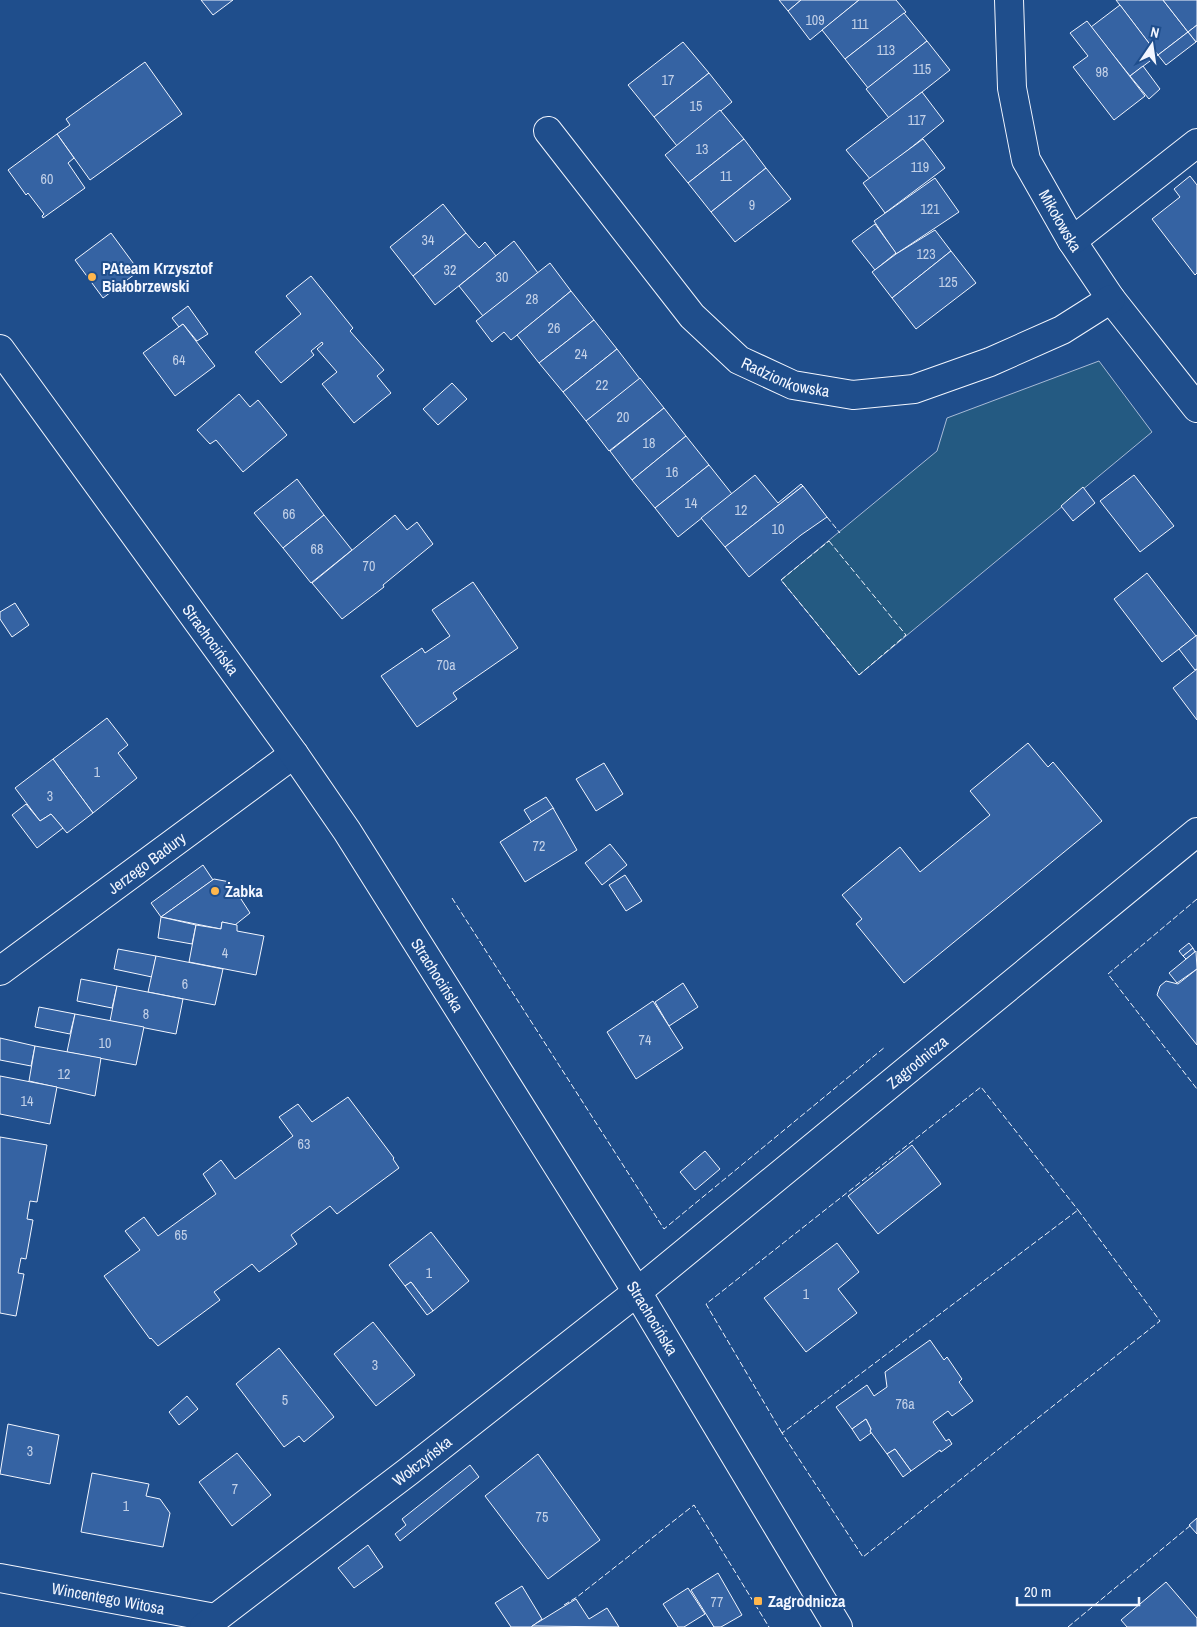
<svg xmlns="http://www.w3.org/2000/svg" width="1197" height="1627" font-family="'Archivo Narrow',sans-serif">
	<rect width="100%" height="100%" fill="#1f4e8c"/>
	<!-- green -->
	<polygon fill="#245a82" stroke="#a8bbd7" points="1099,361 1152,432 859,675 781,580 937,451 947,418"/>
	<!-- building -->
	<g fill="#3563a3" stroke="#f2f6ff">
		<polygon points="201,0 233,0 213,15"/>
		<polygon points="779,0 801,0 788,11"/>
		<polygon points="801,0 859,0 810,40 788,11"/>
		<polygon points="859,0 896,0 906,12 845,59 822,30"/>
		<polygon points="1116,0 1163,0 1188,32 1158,55"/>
		<polygon points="1163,0 1197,0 1197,25 1188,32"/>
		<polygon points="1120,5 1158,55 1130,76 1091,27"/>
		<polygon points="904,13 927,41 868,88 845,59"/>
		<polygon points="1087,21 1145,96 1114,120 1073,67 1088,56 1070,33"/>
		<polygon points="1197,25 1197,41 1196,42 1188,32"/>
		<polygon points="1188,32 1196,42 1166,65 1158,55"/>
		<polygon points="927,41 950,70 889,118 866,89"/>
		<polygon points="683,42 709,73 654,117 628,85"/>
		<polygon points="145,62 182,114 90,180 57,134 70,125 66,119"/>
		<polygon points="1143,66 1160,89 1149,99 1130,76"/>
		<polygon points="709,73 732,102 677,146 654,117"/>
		<polygon points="922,92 944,121 871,180 846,150"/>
		<polygon points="720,110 744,139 688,183 665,155"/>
		<polygon points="57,134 74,158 68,163 85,188 43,218 42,216 44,214 28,193 26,195 8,170"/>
		<polygon points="744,139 766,168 711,212 688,183"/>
		<polygon points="923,139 945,168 885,213 863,183"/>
		<polygon points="766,168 791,199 735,242 711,212"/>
		<polygon points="1190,176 1197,185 1197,273 1195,275 1152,219 1180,197 1174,189"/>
		<polygon points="935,178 959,212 896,254 874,221"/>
		<polygon points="443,204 466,233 413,276 390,247"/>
		<polygon points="875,224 896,253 875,270 852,241"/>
		<polygon points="935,230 951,251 892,298 872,272 896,254"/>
		<polygon points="111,233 139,271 103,298 75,260"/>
		<polygon points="466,233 479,248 485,242 496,256 435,305 413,276"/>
		<polygon points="514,241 538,273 483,316 459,286"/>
		<polygon points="951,251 976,283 916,329 892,298"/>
		<polygon points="550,263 571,291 511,340 504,332 492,342 476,321"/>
		<polygon points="311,276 353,328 350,331 384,370 377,376 391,393 354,423 322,384 337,372 317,349 323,344 322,342 311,351 314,355 281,383 255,352 301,314 286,296"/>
		<polygon points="571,291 594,320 539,363 517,335"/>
		<polygon points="188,306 208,334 197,341 183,324 179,327 172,318"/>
		<polygon points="594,320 617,349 563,392 539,363"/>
		<polygon points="183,324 215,366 175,396 143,353"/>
		<polygon points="617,349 640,379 586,421 563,392"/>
		<polygon points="640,378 664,408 609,451 586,421"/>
		<polygon points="452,383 467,399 438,425 423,409"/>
		<polygon points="239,394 250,407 258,400 287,435 243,472 216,440 210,444 197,430"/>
		<polygon points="664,408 686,436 632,480 610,451"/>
		<polygon points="686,436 709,465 655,508 632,480"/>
		<polygon points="709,465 732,494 678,537 655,508"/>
		<polygon points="755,475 778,503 801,484 803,486 725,547 701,518"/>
		<polygon points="1134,475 1174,526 1140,552 1100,501"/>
		<polygon points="297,479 324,515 283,548 254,513"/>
		<polygon points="803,486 827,517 801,535 749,577 725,547"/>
		<polygon points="1083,487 1095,503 1073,521 1061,506"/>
		<polygon points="324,515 352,550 311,583 283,548"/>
		<polygon points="395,515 407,530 417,522 433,544 383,585 384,587 342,619 312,583"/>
		<polygon points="1147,573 1196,636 1162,662 1114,599"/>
		<polygon points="473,582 518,648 453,693 457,699 417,727 381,676 422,648 425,653 450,636 432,610"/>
		<polygon points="15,603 29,625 12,637 0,619 0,612"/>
		<polygon points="1197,635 1197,669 1195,670 1179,649"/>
		<polygon points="1197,669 1197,720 1173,688"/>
		<polygon points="107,718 128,745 118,753 137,778 93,813 53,759"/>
		<polygon points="1028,743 1048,767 1053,762 1102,821 904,983 856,924 862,919 842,895 900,847 920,872 990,815 970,791"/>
		<polygon points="53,759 93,813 67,833 51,814 40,821 15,788"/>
		<polygon points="604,763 623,794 596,811 576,779"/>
		<polygon points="546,797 554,809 532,823 524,810"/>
		<polygon points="26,804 40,821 51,814 63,828 37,848 12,815"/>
		<polygon points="553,808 577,850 525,882 500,842"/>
		<polygon points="610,844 627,865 602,885 585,863"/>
		<polygon points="203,865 213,880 161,917 151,903"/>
		<polygon points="625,875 642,901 626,911 609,885"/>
		<polygon points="214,879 230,882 250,913 235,925 222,922 221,929 161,917"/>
		<polygon points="161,917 196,925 192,944 158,938"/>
		<polygon points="222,922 237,925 237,931 264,936 256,975 189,962 196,925 221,929"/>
		<polygon points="1189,943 1193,948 1183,956 1179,951"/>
		<polygon points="1193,948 1195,952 1186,959 1183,956"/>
		<polygon points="118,949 156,956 152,977 114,969"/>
		<polygon points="1196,951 1197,969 1177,983 1169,973"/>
		<polygon points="156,956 223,969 215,1005 148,992"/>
		<polygon points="1197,969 1197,1045 1157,995 1160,986 1166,981 1178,984"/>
		<polygon points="81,979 117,986 112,1008 77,1001"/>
		<polygon points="683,983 698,1007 669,1026 655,1002"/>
		<polygon points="117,986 183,999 176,1034 110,1021"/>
		<polygon points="653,1001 683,1048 636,1079 607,1032"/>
		<polygon points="39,1007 75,1014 70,1034 35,1027"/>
		<polygon points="75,1014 144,1027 136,1065 67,1052"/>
		<polygon points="0,1038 35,1046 31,1066 0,1060"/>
		<polygon points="35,1046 101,1058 95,1096 29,1081"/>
		<polygon points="0,1076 57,1087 50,1124 0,1114"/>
		<polygon points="348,1097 394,1158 393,1159 399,1168 337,1214 330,1206 291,1235 297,1244 259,1272 252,1264 214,1292 220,1300 158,1346 151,1338 150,1339 104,1276 140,1250 125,1231 144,1217 158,1236 216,1194 203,1174 221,1160 235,1179 293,1136 279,1117 298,1104 312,1122"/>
		<polygon points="0,1137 47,1145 37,1202 30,1201 27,1219 33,1220 26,1259 21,1258 18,1273 24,1274 16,1316 0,1313"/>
		<polygon points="912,1145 941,1184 878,1234 848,1196"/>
		<polygon points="705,1151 720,1169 695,1190 680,1172"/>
		<polygon points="431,1232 469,1281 433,1311 411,1282 405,1286 389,1265"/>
		<polygon points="837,1243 859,1272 838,1289 857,1313 806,1352 764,1298"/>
		<polygon points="411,1282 433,1311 427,1315 405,1286"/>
		<polygon points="373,1322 415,1375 376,1406 334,1354"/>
		<polygon points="930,1340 944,1360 947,1357 962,1379 959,1382 973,1401 952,1416 948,1411 933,1422 946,1441 949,1439 952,1444 941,1452 940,1450 911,1471 895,1449 887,1454 870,1431 871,1429 866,1419 852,1429 836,1407 867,1385 874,1396 887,1387 885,1372"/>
		<polygon points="279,1348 334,1417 304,1442 299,1436 284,1447 236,1384"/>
		<polygon points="187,1396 198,1409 179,1425 169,1412"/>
		<polygon points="866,1419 871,1429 870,1431 871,1433 860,1441 852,1429"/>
		<polygon points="8,1424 59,1435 50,1484 0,1474"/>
		<polygon points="895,1449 911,1471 903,1477 887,1454"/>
		<polygon points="237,1453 271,1495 232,1526 199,1482"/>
		<polygon points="538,1454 600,1540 548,1579 485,1496"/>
		<polygon points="470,1465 479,1477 400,1541 395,1534 406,1525 402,1519"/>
		<polygon points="92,1473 149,1484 146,1496 160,1499 170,1513 163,1547 81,1532"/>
		<polygon points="1197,1518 1197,1534 1189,1525"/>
		<polygon points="368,1545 383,1567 354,1588 338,1568"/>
		<polygon points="718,1573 742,1615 721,1627 714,1627 691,1590"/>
		<polygon points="1166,1582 1197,1618 1197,1627 1127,1627 1121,1620"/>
		<polygon points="522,1586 542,1619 531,1627 511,1627 495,1603"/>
		<polygon points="688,1588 705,1614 684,1627 678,1627 663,1604"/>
		<polygon points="576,1599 589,1619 607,1608 619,1627 532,1626"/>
	</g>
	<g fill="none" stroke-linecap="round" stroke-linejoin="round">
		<defs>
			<g id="minor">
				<path id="s1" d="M 1009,0 L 1012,88 L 1026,160 L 1072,241 L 1111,299 L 1197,408"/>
				<path id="s2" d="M 548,131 L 692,316 L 739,360 L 793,385 L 853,395 L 914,389 L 990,362 L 1062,330 L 1111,299"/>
				<polyline points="1072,241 1197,143"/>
				<path id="s3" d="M 0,971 L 294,754"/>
				<path id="s4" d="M 0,1578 L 215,1618"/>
				<path id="s5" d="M 204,1627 L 409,1471 L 637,1292 L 1197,832"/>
			</g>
			<g id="major">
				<path id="s6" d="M 0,349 L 294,754 L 347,831 L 637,1292 L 838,1627"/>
			</g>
		</defs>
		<!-- minor casing -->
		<use href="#minor" stroke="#f2f6ff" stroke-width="30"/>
		<!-- major casing -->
		<use href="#major" stroke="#f2f6ff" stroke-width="30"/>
		<!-- minor -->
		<use href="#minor" stroke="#1f4e8c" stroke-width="28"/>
		<!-- major -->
		<use href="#major" stroke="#1f4e8c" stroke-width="28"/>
		<!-- fence -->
		<g stroke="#f2f6ff" stroke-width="1" stroke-dasharray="6 2.5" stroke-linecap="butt">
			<polyline points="827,517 840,533"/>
			<polygon points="829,541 906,635 859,675 781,580"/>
			<polyline points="452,898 664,1229 885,1047"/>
			<polyline points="1197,899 1108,974 1197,1089"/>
			<polygon points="1078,1210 1160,1321 863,1557 782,1433"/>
			<polyline points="782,1433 706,1304 981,1087 1078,1210"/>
			<polyline points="564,1605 577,1597 694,1505 769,1627"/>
			<polyline points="1068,1627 1191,1525"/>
		</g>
	</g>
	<!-- markers -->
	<g fill="#ffb74d" stroke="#1f4e8c" stroke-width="2">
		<circle cx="92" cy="277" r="5"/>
		<circle cx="215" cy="891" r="5"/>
		<rect x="753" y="1596" width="10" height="10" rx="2.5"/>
	</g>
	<g text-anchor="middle" stroke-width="4" stroke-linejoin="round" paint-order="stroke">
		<!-- number labels -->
		<g font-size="14" fill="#c3d1e8">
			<text x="815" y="25">109</text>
			<text x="860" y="29">111</text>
			<text x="886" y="55">113</text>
			<text x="922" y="74">115</text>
			<text x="1102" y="77">98</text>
			<text x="668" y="85">17</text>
			<text x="696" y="111">15</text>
			<text x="917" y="125">117</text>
			<text x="702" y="154">13</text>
			<text x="920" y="172">119</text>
			<text x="726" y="181">11</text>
			<text x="47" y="184">60</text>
			<text x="752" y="210">9</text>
			<text x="930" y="214">121</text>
			<text x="428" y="245">34</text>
			<text x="926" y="259">123</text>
			<text x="450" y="275">32</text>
			<text x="502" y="282">30</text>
			<text x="948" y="287">125</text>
			<text x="532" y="304">28</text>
			<text x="554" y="333">26</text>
			<text x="581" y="359">24</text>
			<text x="179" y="365">64</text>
			<text x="602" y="390">22</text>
			<text x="623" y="422">20</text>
			<text x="649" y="448">18</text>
			<text x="672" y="477">16</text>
			<text x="691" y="508">14</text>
			<text x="741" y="515">12</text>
			<text x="289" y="519">66</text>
			<text x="778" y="534">10</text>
			<text x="317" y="554">68</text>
			<text x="369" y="571">70</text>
			<text x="446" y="670">70a</text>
			<text x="97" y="777">1</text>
			<text x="50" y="801">3</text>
			<text x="539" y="851">72</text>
			<text x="225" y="958">4</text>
			<text x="185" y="989">6</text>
			<text x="146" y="1019">8</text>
			<text x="645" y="1045">74</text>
			<text x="105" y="1048">10</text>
			<text x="64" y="1079">12</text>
			<text x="27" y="1106">14</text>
			<text x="304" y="1149">63</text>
			<text x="181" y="1240">65</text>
			<text x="429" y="1278">1</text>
			<text x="806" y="1299">1</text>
			<text x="375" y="1370">3</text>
			<text x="285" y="1405">5</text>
			<text x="905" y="1409">76a</text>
			<text x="30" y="1456">3</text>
			<text x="235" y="1494">7</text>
			<text x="126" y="1511">1</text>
			<text x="542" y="1522">75</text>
			<text x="717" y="1607">77</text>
		</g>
		<!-- street labels -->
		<g font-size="16" fill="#f2f6ff" stroke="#1f4e8c">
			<text dy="6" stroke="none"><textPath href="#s1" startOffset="231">Mikołowska</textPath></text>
			<text dy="6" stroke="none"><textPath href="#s2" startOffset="349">Radzionkowska</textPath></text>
			<text dy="6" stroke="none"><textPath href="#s6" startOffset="359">Strachocińska</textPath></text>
			<text dy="6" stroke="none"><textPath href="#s3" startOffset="182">Jerzego Badury</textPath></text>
			<text dy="6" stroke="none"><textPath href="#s6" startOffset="764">Strachocińska</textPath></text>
			<text dy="6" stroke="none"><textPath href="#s5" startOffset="910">Zagrodnicza</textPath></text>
			<text dy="6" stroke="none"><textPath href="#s6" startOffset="1169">Strachocińska</textPath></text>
			<text dy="6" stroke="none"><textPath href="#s5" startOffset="274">Wołczyńska</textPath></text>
			<text dy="6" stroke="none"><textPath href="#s4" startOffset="110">Wincentego Witosa</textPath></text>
		</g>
		<!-- poi labels -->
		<g font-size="16" font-weight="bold" fill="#f2f6ff" stroke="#1f4e8c" text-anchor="start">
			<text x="102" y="274">PAteam Krzysztof<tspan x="102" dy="18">Białobrzewski</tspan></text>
			<text x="225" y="897">Żabka</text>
			<text x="768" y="1607">Zagrodnicza</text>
		</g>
	</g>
	<!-- north arrow -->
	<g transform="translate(1152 45) rotate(13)" stroke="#1f4e8c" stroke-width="4" paint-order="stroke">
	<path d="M0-4L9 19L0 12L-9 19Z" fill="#f2f6ff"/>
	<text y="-8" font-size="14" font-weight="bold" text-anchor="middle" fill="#f2f6ff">N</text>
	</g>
	<!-- scale -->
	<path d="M1017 1597v8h122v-8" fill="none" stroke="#f2f6ff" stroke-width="2.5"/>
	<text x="1024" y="1597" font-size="15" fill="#f2f6ff" stroke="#1f4e8c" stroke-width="4" paint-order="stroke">20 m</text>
</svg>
